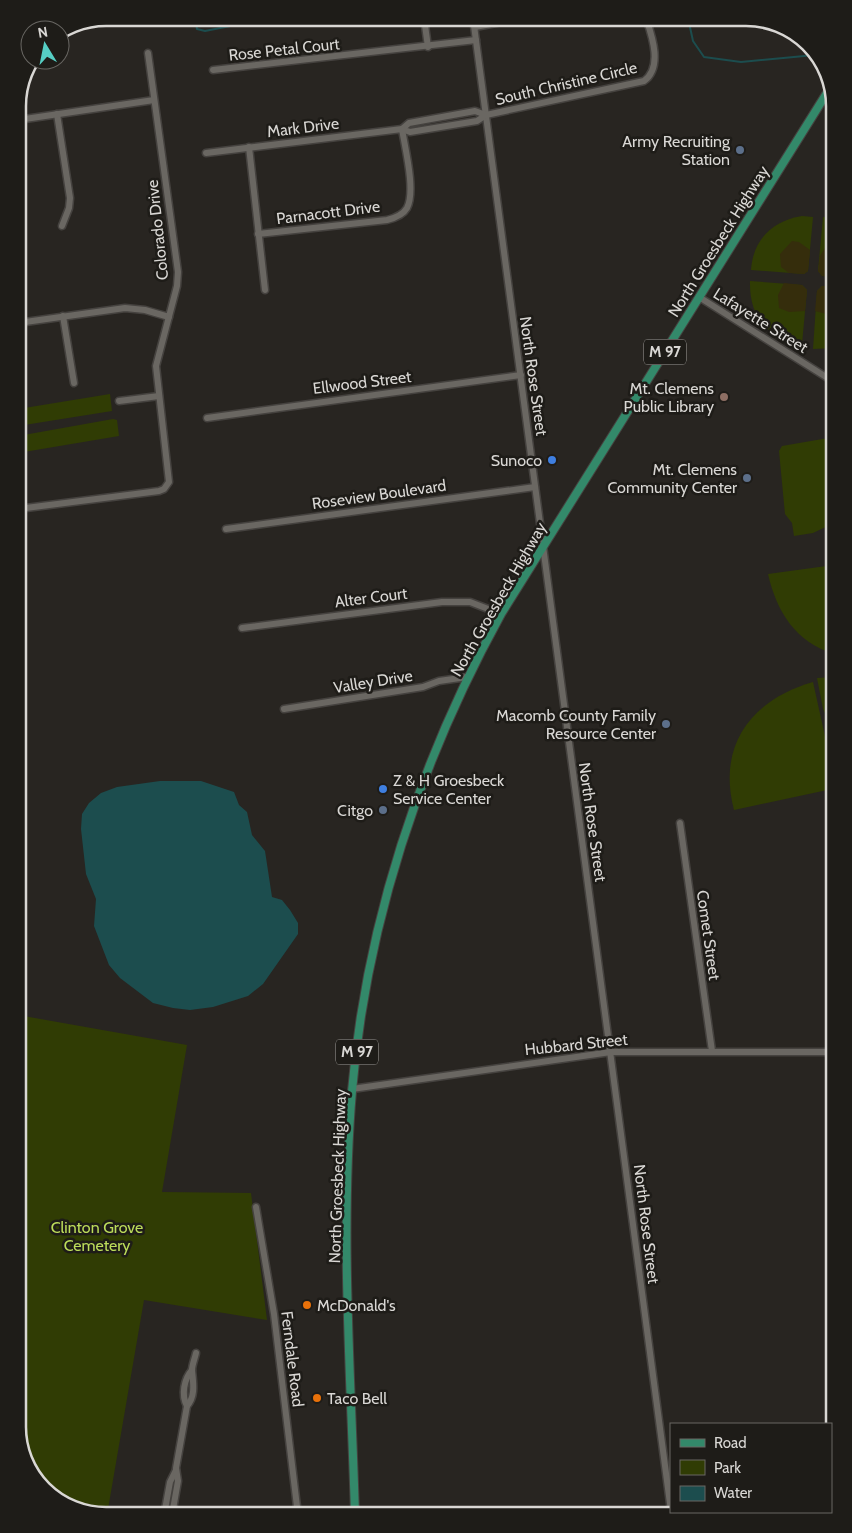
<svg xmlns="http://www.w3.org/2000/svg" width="852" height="1533" font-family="Cabin,sans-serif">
	<rect width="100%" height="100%" fill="#282521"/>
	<!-- green -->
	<g fill="#303c04">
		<path d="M 802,216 L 813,217 L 808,271 L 804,274 L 751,270 C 753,240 772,221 802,216 Z"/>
		<polygon points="823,217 834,218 834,277 822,276 818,271"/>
		<path d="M 750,281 L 802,285 L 807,290 L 802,344 C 767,338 749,317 750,281 Z"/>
		<polygon points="822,286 834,287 834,348 813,349 817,291"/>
		<polygon points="110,394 112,411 18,426 18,409"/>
		<polygon points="113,419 117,420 119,436 18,453 18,436"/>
		<polygon points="834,437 834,523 813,533 794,536 792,523 785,514 779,451 782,446"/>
		<path d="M 834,565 L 834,654 C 796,642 777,613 768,574 Z"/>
		<polygon points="834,677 834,733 823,709 817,678"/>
		<path d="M 813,682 L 834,777 L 832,789 L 734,810 C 717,745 751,700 813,682 Z"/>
		<polygon points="18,1015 187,1045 162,1192 251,1193 267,1320 144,1300 107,1515 101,1515 57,1501 27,1466 18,1427"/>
	</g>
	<!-- sand -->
	<g fill="#352d0c">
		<polygon points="792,241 799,242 810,250 808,271 804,274 789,273 781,267 780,254"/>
		<polygon points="834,246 834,277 822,276 818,271 820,256 825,248"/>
		<polygon points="784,283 802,285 807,290 805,311 789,312 779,308 778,295"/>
		<polygon points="822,286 834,287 834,316 815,311 817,291"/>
	</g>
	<!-- water -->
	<polygon fill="#1c4d4e" points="160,781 201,781 234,792 239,805 247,812 252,835 265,851 272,897 282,900 290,910 298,923 298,934 263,984 248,996 213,1007 190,1010 173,1008 153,1003 120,978 109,965 94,926 96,899 86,874 81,829 82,814 89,803 101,793 117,787"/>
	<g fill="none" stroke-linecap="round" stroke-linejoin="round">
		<!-- stream -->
		<g stroke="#1c4d4e" stroke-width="2">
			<polyline points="195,18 197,29 205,31 272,18"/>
			<polyline points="688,18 693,41 704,57 741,62 815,55"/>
		</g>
		<defs>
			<g id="minor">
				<polyline points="424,18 428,47"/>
				<polyline points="473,18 671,1511"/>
				<polyline points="475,27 523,18"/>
				<polyline points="213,70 476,40"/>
				<polyline points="57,114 70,198 69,208 62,226"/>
				<path d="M 486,115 L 475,111 L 409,123 L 402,129 L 410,132 L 477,121 L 486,115 L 644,81 C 663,67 652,36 646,18"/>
				<polyline points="18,120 154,100"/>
				<polyline points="249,147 265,290"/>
				<path d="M 206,153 L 402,129 C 405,148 416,191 407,208 C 403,215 395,218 387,220 L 258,234"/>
				<polyline points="699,297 834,382"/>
				<polyline points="63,316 74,383"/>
				<polyline points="18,323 125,308 145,310 169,317"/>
				<polyline points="119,401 159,396"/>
				<polyline points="207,418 521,375"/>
				<polyline points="18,509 159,491 164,489 169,482 156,366 177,286 178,272 148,53"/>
				<polyline points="226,529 535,487"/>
				<polyline points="242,628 442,602 470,602 501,614"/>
				<polyline points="284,709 423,687 439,681 467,677"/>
				<polyline points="680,823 712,1051"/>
				<polyline points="352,1089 611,1052 834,1052"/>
				<polyline points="256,1207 274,1314 298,1515"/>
				<path d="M 187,1406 C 181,1395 184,1379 192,1370"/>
				<polyline points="164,1515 170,1482 176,1470"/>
				<path d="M 172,1515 L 178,1481 L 176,1468 L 187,1406 C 196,1396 193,1382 192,1370 C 192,1365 195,1358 196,1353"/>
			</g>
			<path id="major" d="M 355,1515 C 351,1375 340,1232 352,1091 C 366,924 420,761 501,614 L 830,88"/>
		</defs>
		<!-- minor casing -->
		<use href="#minor" stroke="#45423f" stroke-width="9"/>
		<!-- major casing -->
		<use href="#major" stroke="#45423f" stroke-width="10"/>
		<!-- minor -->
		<use href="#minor" stroke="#6a6762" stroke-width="6"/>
		<!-- major -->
		<use href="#major" stroke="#33896a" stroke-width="8"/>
	</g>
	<!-- markers -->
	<g fill="#5c6f8a" stroke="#1e1c18" stroke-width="2">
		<circle cx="740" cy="150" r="5"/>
		<circle cx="747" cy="478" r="5"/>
		<circle cx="666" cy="724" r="5"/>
		<circle cx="383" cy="810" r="5"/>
	</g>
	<circle fill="#8d6e63" stroke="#1e1c18" stroke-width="2" cx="724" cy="397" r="5"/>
	<g fill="#3f7fe0" stroke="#1e1c18" stroke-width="2">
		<circle cx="552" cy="460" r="5"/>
		<circle cx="383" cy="789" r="5"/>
	</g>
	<g fill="#e8710a" stroke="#1e1c18" stroke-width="2">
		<circle cx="307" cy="1305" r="5"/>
		<circle cx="317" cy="1398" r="5"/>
	</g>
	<g text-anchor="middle" stroke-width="5" stroke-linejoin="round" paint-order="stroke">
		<!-- shield labels -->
		<g fill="#1e1c18" stroke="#a19f9c" stroke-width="1">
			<rect x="644" y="339.5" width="42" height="25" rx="4"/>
			<rect x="336" y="1039.5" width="42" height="25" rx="4"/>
		</g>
		<g font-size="15" font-weight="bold" fill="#d9d7d4">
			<text x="665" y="357">M 97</text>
			<text x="357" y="1057">M 97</text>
		</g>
		<!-- street labels -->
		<g font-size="16" fill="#d9d7d4" stroke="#1e1c18">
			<text transform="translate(284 49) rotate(-6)" y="6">Rose Petal Court</text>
			<text transform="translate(566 83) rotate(-13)" y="6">South Christine Circle</text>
			<text transform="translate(303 127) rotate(-7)" y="6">Mark Drive</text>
			<text transform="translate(328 212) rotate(-7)" y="6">Parnacott Drive</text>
			<text transform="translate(157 230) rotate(-96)" y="6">Colorado Drive</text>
			<text transform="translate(718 241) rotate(-58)" y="6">North Groesbeck Highway</text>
			<text transform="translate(761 320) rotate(32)" y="6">Lafayette Street</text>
			<text transform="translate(534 376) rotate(82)" y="6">North Rose Street</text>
			<text transform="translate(362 382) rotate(-7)" y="6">Ellwood Street</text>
			<text transform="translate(379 494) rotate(-8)" y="6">Roseview Boulevard</text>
			<text transform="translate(371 597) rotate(-7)" y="6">Alter Court</text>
			<text transform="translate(498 599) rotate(-60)" y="6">North Groesbeck Highway</text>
			<text transform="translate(373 681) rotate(-9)" y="6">Valley Drive</text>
			<text transform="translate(593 822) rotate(82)" y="6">North Rose Street</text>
			<text transform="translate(709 935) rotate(82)" y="6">Comet Street</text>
			<text transform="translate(576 1044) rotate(-6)" y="6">Hubbard Street</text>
			<text transform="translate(337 1176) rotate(-88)" y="6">North Groesbeck Highway</text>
			<text transform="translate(647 1224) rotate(83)" y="6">North Rose Street</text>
			<text transform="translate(293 1359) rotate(83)" y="6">Ferndale Road</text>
		</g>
		<!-- poi labels -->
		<g font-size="16" fill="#d9d7d4" stroke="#1e1c18" text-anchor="end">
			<text x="730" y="147">Army Recruiting<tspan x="730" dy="18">Station</tspan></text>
			<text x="714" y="394">Mt. Clemens<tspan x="714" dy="18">Public Library</tspan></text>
			<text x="542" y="466">Sunoco</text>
			<text x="737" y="475">Mt. Clemens<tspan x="737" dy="18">Community Center</tspan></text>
			<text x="656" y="721">Macomb County Family<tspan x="656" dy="18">Resource Center</tspan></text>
			<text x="393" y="786" text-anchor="start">Z &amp; H Groesbeck<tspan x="393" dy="18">Service Center</tspan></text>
			<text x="373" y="816">Citgo</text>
			<text x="317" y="1311" text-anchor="start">McDonald's</text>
			<text x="327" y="1404" text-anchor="start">Taco Bell</text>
		</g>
		<!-- park labels -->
		<g font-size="16" fill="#bcdc5a" stroke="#1e1c18">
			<text x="97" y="1233">Clinton Grove<tspan x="97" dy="18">Cemetery</tspan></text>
		</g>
	</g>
	<!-- crop -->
	<path d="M0 0H852V1533H0ZM106 26H746A80 80 0 0 1 826 106V1427A80 80 0 0 1 746 1507H106A80 80 0 0 1 26 1427V106A80 80 0 0 1 106 26Z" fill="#1e1c18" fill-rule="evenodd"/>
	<path fill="none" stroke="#d9d7d4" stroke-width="2.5" d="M106 26H746A80 80 0 0 1 826 106V1427A80 80 0 0 1 746 1507H106A80 80 0 0 1 26 1427V106A80 80 0 0 1 106 26Z"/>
	<!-- legend -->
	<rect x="670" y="1423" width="162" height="90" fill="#1e1c18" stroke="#696763"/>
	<rect x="680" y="1439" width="25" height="8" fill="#33896a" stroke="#696763"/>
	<text x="714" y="1448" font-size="15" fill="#d9d7d4">Road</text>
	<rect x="680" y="1460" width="25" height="15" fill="#303c04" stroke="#696763"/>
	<text x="714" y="1473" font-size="15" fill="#d9d7d4">Park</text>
	<rect x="680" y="1486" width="25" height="15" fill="#1c4d4e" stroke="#696763"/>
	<text x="714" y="1498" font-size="15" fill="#d9d7d4">Water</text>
	<!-- north arrow -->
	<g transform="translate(45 45) rotate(350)"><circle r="24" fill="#1e1c18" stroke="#696763"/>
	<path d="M0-4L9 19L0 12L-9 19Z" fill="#56cec4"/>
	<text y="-8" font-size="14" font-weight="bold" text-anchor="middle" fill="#d9d7d4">N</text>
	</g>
</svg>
